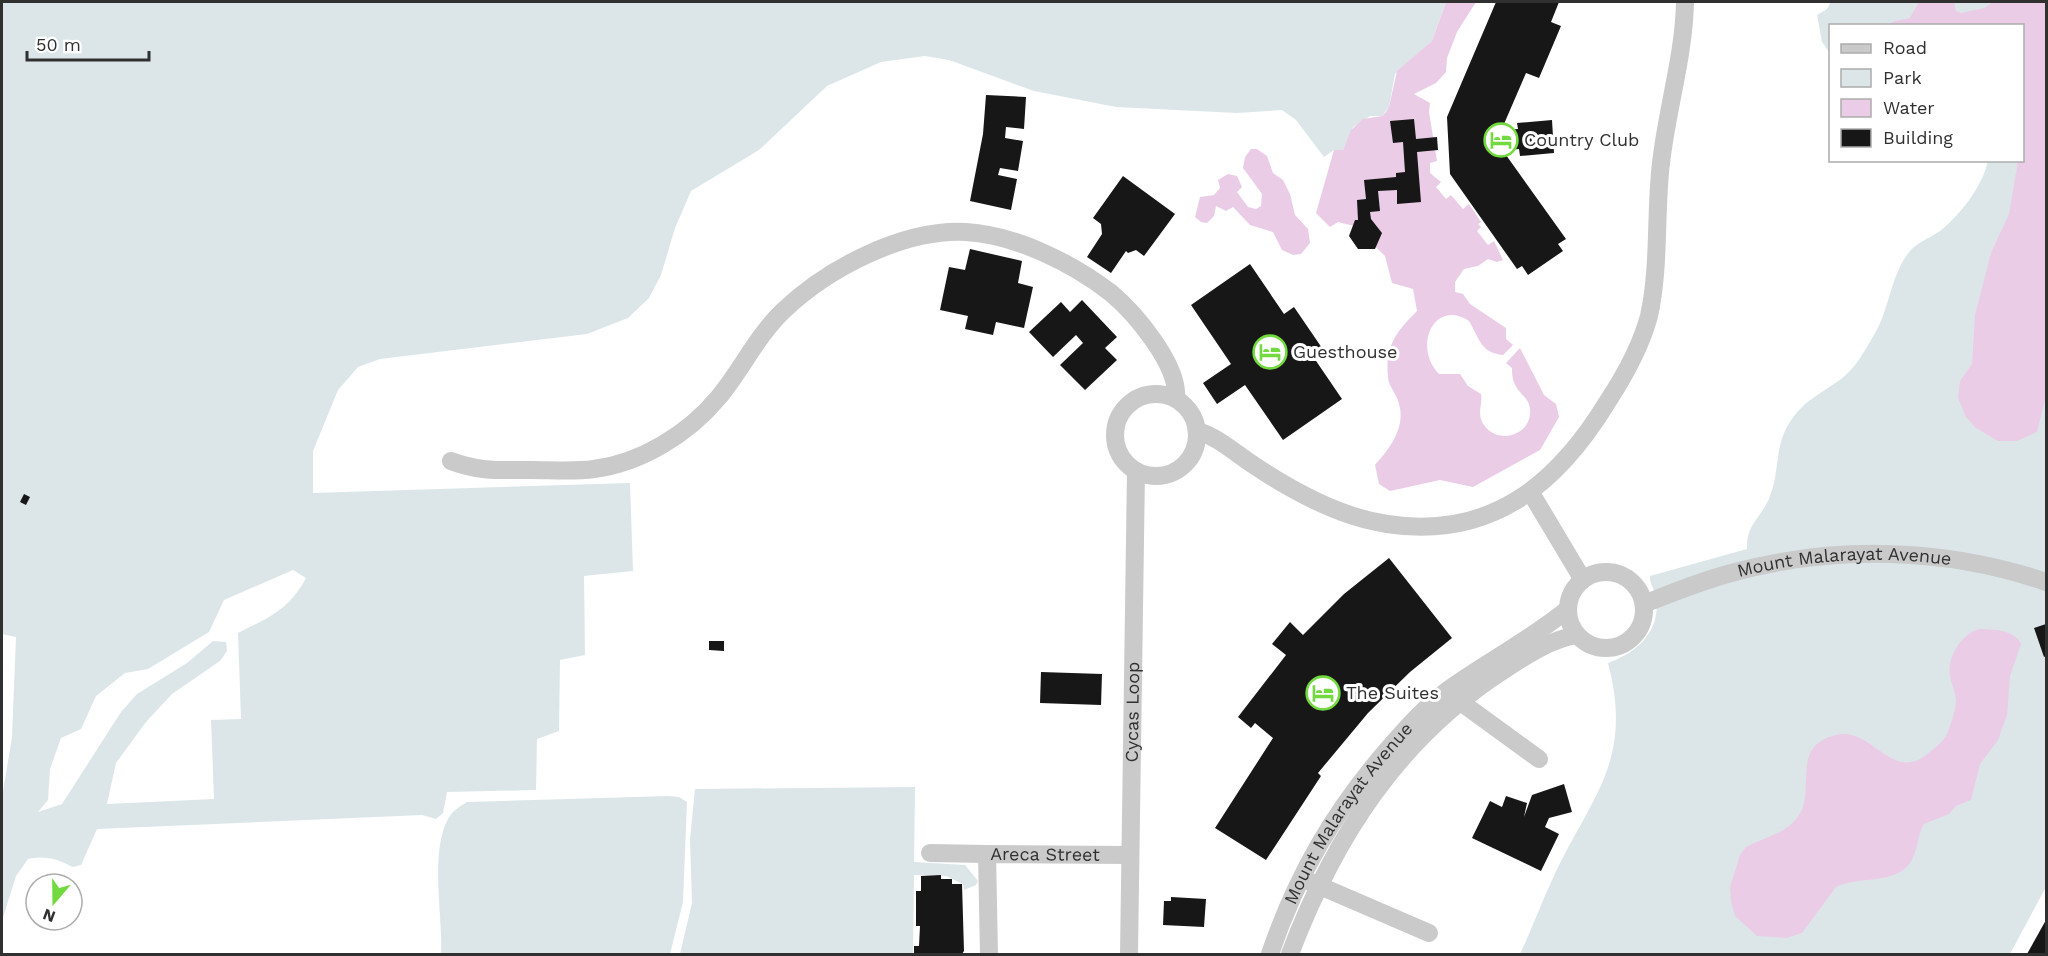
<svg xmlns="http://www.w3.org/2000/svg" width="2048" height="956" font-family="'Work Sans',sans-serif">
	<rect width="100%" height="100%" fill="#fff"/>
	<!-- green -->
	<g fill="#dce6e9" fill-rule="evenodd">
		<path d="M 2,2 L 1446,2 L 1432,41 L 1395,74 L 1389,107 L 1382,116 L 1370,116 L 1353,127 L 1343,150 L 1334,150 L 1324,157 L 1296,120 L 1282,110 L 1237,113 L 1116,107 L 1034,91 L 949,60 L 925,56 L 881,62 L 827,86 L 759,150 L 691,191 L 675,228 L 661,275 L 649,298 L 628,318 L 587,334 L 380,359 L 358,367 L 338,390 L 313,451 L 313,493 L 630,483 L 633,571 L 584,576 L 585,655 L 560,660 L 559,731 L 537,739 L 536,790 L 447,792 L 443,813 L 436,819 L 422,815 L 97,829 L 81,865 L 73,867 C 57,859 46,855 28,859 L 16,876 L 2,921 L 2,798 L 12,737 L 16,637 L 2,634 ZM 293,570 L 306,578 C 289,610 268,618 238,633 L 241,719 L 211,720 L 214,799 L 107,804 L 116,763 L 146,722 L 172,694 L 220,661 L 227,651 L 226,642 L 213,641 L 187,663 L 137,694 L 121,712 L 62,804 L 38,812 L 48,800 L 50,769 L 61,738 L 81,729 L 96,696 L 125,673 L 148,669 L 209,632 L 224,600 Z"/>
		<path d="M 1831,2 L 2046,2 L 2046,887 L 2010,954 L 1520,954 C 1532,929 1541,903 1553,878 C 1591,796 1634,762 1608,663 C 1637,653 1661,631 1656,598 C 1655,590 1649,583 1650,576 L 1747,549 C 1746,523 1762,518 1770,496 C 1780,471 1774,446 1790,422 C 1803,401 1822,393 1841,379 C 1856,368 1865,350 1874,335 C 1890,309 1890,275 1910,251 C 1918,242 1930,238 1940,231 C 1961,214 1982,187 1988,161 L 2022,160 L 2022,26 L 1830,26 L 1830,53 L 1822,42 L 1817,15 L 1827,9 Z"/>
		<polygon points="915,787 914,862 965,865 978,881 976,885 964,890 963,884 946,876 914,875 913,954 680,954 692,903 690,839 695,789"/>
		<path d="M 668,796 L 679,797 L 687,802 L 683,902 L 670,954 L 441,954 C 443,916 430,856 447,821 C 451,812 459,807 467,802 Z"/>
	</g>
	<!-- water -->
	<g fill="#eacce6">
		<path d="M 1446,2 L 1476,2 L 1457,32 L 1447,58 L 1446,72 L 1436,83 L 1414,94 L 1430,103 L 1429,112 L 1437,161 L 1430,163 L 1430,173 L 1441,182 L 1436,187 L 1446,199 L 1451,195 L 1463,209 L 1469,204 L 1481,222 L 1478,224 L 1481,227 L 1477,231 L 1488,245 L 1494,241 L 1503,260 L 1497,262 L 1488,259 L 1478,266 L 1464,269 L 1455,282 L 1455,292 L 1463,294 L 1470,304 L 1506,328 L 1506,339 L 1513,345 L 1503,355 C 1480,353 1479,337 1469,321 C 1435,298 1412,346 1439,374 L 1460,374 L 1468,386 L 1481,394 C 1483,405 1476,413 1484,425 C 1497,444 1528,437 1530,414 C 1532,398 1518,395 1514,382 C 1512,378 1512,372 1512,368 L 1506,363 L 1520,348 L 1544,395 L 1556,404 L 1559,417 L 1540,450 L 1473,487 L 1440,480 L 1390,491 L 1379,484 L 1375,465 C 1392,446 1408,424 1397,398 C 1394,391 1388,384 1388,377 C 1385,346 1396,332 1417,311 L 1413,289 L 1392,283 L 1385,256 L 1354,226 L 1338,222 L 1330,227 L 1316,213 L 1334,150 L 1343,150 L 1351,130 L 1363,119 L 1382,116 L 1386,112 L 1389,107 L 1397,71 L 1432,41 Z"/>
		<polygon points="1919,2 1954,2 1956,11 1961,13 1984,8 1993,2 2046,2 2046,396 2037,432 2017,441 1998,441 1976,428 1966,417 1958,398 1960,381 1972,364 1975,315 1991,253 2009,214 2018,161 2022,160 2022,26 1887,25 1895,21 1910,18"/>
		<polygon points="1251,149 1257,149 1267,156 1273,173 1283,180 1290,194 1295,215 1308,229 1310,243 1301,254 1293,255 1282,250 1273,232 1250,225 1233,207 1226,211 1216,206 1214,216 1207,223 1201,222 1195,217 1200,197 1214,195 1220,188 1218,180 1228,174 1237,176 1242,187 1237,192 1248,207 1256,209 1261,206 1262,194 1243,168 1245,157"/>
		<path d="M 1979,629 C 1993,629 2015,630 2021,644 L 2010,676 L 2007,715 L 1998,740 L 1980,764 L 1971,800 L 1956,806 L 1949,814 L 1924,824 C 1917,835 1918,852 1910,863 C 1894,885 1858,876 1836,887 L 1802,933 L 1786,938 L 1757,936 L 1735,916 L 1731,902 L 1730,887 L 1740,855 L 1746,847 C 1763,838 1785,834 1797,818 C 1818,792 1788,746 1836,735 C 1871,726 1891,782 1926,755 C 1932,750 1941,744 1946,736 C 1950,729 1955,711 1956,702 C 1956,693 1951,684 1950,675 C 1947,656 1962,634 1979,629 Z"/>
	</g>
	<!-- building -->
	<g fill="#171717">
		<polygon points="1496,2 1559,2 1551,22 1561,26 1539,78 1526,73 1504,124 1505,130 1518,129 1517,123 1552,120 1554,153 1520,156 1519,149 1506,150 1506,155 1566,239 1558,244 1563,251 1528,275 1522,266 1517,269 1450,174 1447,117"/>
		<polygon points="986,95 1026,97 1024,129 1006,127 1005,138 1023,141 1018,171 1000,168 998,175 1017,179 1011,210 970,201 983,134"/>
		<polygon points="1414,119 1416,139 1437,137 1438,150 1417,152 1421,202 1397,204 1397,190 1378,191 1380,211 1370,212 1371,219 1382,233 1375,249 1358,249 1349,236 1355,220 1358,220 1357,200 1366,199 1364,180 1396,177 1396,173 1405,172 1403,142 1393,143 1390,121"/>
		<polygon points="1123,176 1175,214 1144,256 1136,250 1128,253 1126,251 1111,273 1087,257 1102,234 1101,224 1093,218"/>
		<polygon points="970,249 1022,261 1018,283 1033,287 1024,328 996,322 993,335 965,329 968,316 940,310 949,267 965,270"/>
		<polygon points="1250,264 1284,314 1294,307 1322,348 1312,355 1342,399 1283,440 1245,385 1217,404 1203,383 1231,364 1191,305"/>
		<polygon points="1082,300 1117,337 1105,348 1117,360 1085,390 1060,365 1083,343 1076,335 1053,357 1029,332 1061,302 1070,312"/>
		<polygon points="24,494 30,497 26,505 20,502"/>
		<polygon points="1389,558 1452,638 1410,672 1368,713 1318,773 1321,776 1266,860 1215,828 1273,738 1255,723 1251,728 1238,717 1286,655 1272,644 1290,622 1303,635 1344,594"/>
		<polygon points="2046,624 2046,656 2044,657 2034,628"/>
		<polygon points="709,641 724,641 724,651 709,650"/>
		<polygon points="1041,672 1102,674 1101,705 1040,703"/>
		<polygon points="1564,784 1572,812 1549,818 1545,827 1559,834 1541,871 1472,838 1490,801 1502,807 1506,796 1527,803 1524,817 1532,795"/>
		<polygon points="941,875 941,879 952,879 952,884 962,884 964,951 962,954 914,954 914,946 919,946 920,926 916,926 916,891 921,891 921,876"/>
		<polygon points="1171,897 1206,899 1204,927 1163,925 1164,901 1171,901"/>
		<polygon points="2046,920 2046,954 2027,954"/>
	</g>
	<g fill="none" stroke-linecap="round" stroke-linejoin="round">
		<!-- street -->
		<g stroke="#cacaca" stroke-width="18">
			<circle cx="1156" cy="435" r="41"/>
			<path d="M 1198,431 C 1220,438 1236,454 1255,466 C 1294,492 1340,517 1387,524 C 1490,540 1557,485 1608,401 C 1625,375 1641,346 1649,316 C 1660,266 1655,213 1661,163 C 1667,109 1684,56 1685,2"/>
			<path d="M 451,461 C 480,472 500,470 531,470 C 551,470 574,472 594,469 C 641,463 688,434 718,398 C 741,371 756,337 783,311 C 827,269 902,229 966,232 C 1016,235 1072,263 1111,293 C 1135,313 1179,365 1176,398"/>
			<polyline points="1531,493 1583,580"/>
			<circle cx="1606" cy="610" r="38"/>
			<path id="s1" d="M 1644,604 C 1674,592 1704,580 1735,572 C 1836,545 1947,548 2046,582"/>
			<polyline points="1451,695 1539,759"/>
			<polyline points="930,853 987,854"/>
			<polyline points="1306,880 1429,933"/>
			<path id="s2" d="M 989,954 L 987,854 L 1130,855"/>
			<path id="s3" d="M 1129,954 L 1136,471"/>
			<path id="s4" d="M 1270,954 C 1297,875 1334,811 1389,748 C 1407,727 1425,707 1448,690 C 1487,662 1530,640 1568,609"/>
			<path d="M 1290,954 C 1334,838 1397,739 1504,670 C 1527,655 1549,640 1577,635"/>
		</g>
	</g>
	<!-- icons -->
	<defs>
		<symbol id="hotel-ring" viewBox="-11 -11 22 22"><circle r="9.5" fill="#fff" stroke="#72da3e" stroke-width="1.5"/><path d="M-6-4.5h1.5V1H6V5H4.5V3h-9V5H-6ZM-4 0a1.8 1.8 0 1 1 3.6 0ZM.5 0V-2.5h3Q6-2.5 6 0Z" fill="#72da3e"/></symbol>
	</defs>
	<g fill-rule="evenodd">
		<use href="#hotel-ring" x="1482" y="121" width="38" height="38"/>
		<use href="#hotel-ring" x="1251" y="333" width="38" height="38"/>
		<use href="#hotel-ring" x="1304" y="674" width="38" height="38"/>
	</g>
	<g text-anchor="middle" stroke-width="6" stroke-linejoin="round" paint-order="stroke">
		<!-- poi labels -->
		<g font-size="18" fill="#303030" stroke="#fff" text-anchor="start">
			<text x="1524" y="146">Country Club</text>
			<text x="1293" y="358">Guesthouse</text>
			<text x="1346" y="699">The Suites</text>
		</g>
		<!-- street labels -->
		<g font-size="18" fill="#303030" stroke="#fff">
			<text dy="6" stroke="none"><textPath href="#s1" startOffset="207">Mount Malarayat Avenue</textPath></text>
			<text dy="6" stroke="none"><textPath href="#s3" startOffset="242">Cycas Loop</textPath></text>
			<text dy="6" stroke="none"><textPath href="#s4" startOffset="162">Mount Malarayat Avenue</textPath></text>
			<text dy="6" stroke="none"><textPath href="#s2" startOffset="158">Areca Street</textPath></text>
		</g>
	</g>
	<!-- border -->
	<rect width="2048" height="956" fill="none" stroke="#303030" stroke-width="6"/>
	<!-- legend -->
	<rect x="1829" y="24" width="195" height="138" fill="#ffffff" stroke="#acacac" stroke-width="1.5"/>
	<rect x="1841" y="44" width="30" height="9" fill="#cacaca" stroke="#acacac" stroke-width="1.5"/>
	<text x="1883" y="54" font-size="18" fill="#303030">Road</text>
	<rect x="1841" y="69" width="30" height="18" fill="#dce6e9" stroke="#acacac" stroke-width="1.5"/>
	<text x="1883" y="84" font-size="18" fill="#303030">Park</text>
	<rect x="1841" y="99" width="30" height="18" fill="#eacce6" stroke="#acacac" stroke-width="1.5"/>
	<text x="1883" y="114" font-size="18" fill="#303030">Water</text>
	<rect x="1841" y="129" width="30" height="18" fill="#171717" stroke="#acacac" stroke-width="1.5"/>
	<text x="1883" y="144" font-size="18" fill="#303030">Building</text>
	<!-- north arrow -->
	<g transform="translate(54 902) rotate(200)"><circle r="28" fill="#ffffff" stroke="#acacac" stroke-width="1.5"/>
	<path d="M0-4.5L10 22L0 15L-10 22Z" fill="#72da3e"/>
	<text y="-9" font-size="16" font-weight="bold" text-anchor="middle" fill="#303030">N</text>
	</g>
	<!-- scale -->
	<path d="M27 51v9h122v-9" fill="none" stroke="#303030" stroke-width="3"/>
	<text x="36" y="51" font-size="18" fill="#303030" stroke="#ffffff" stroke-width="4.5" paint-order="stroke">50 m</text>
</svg>
